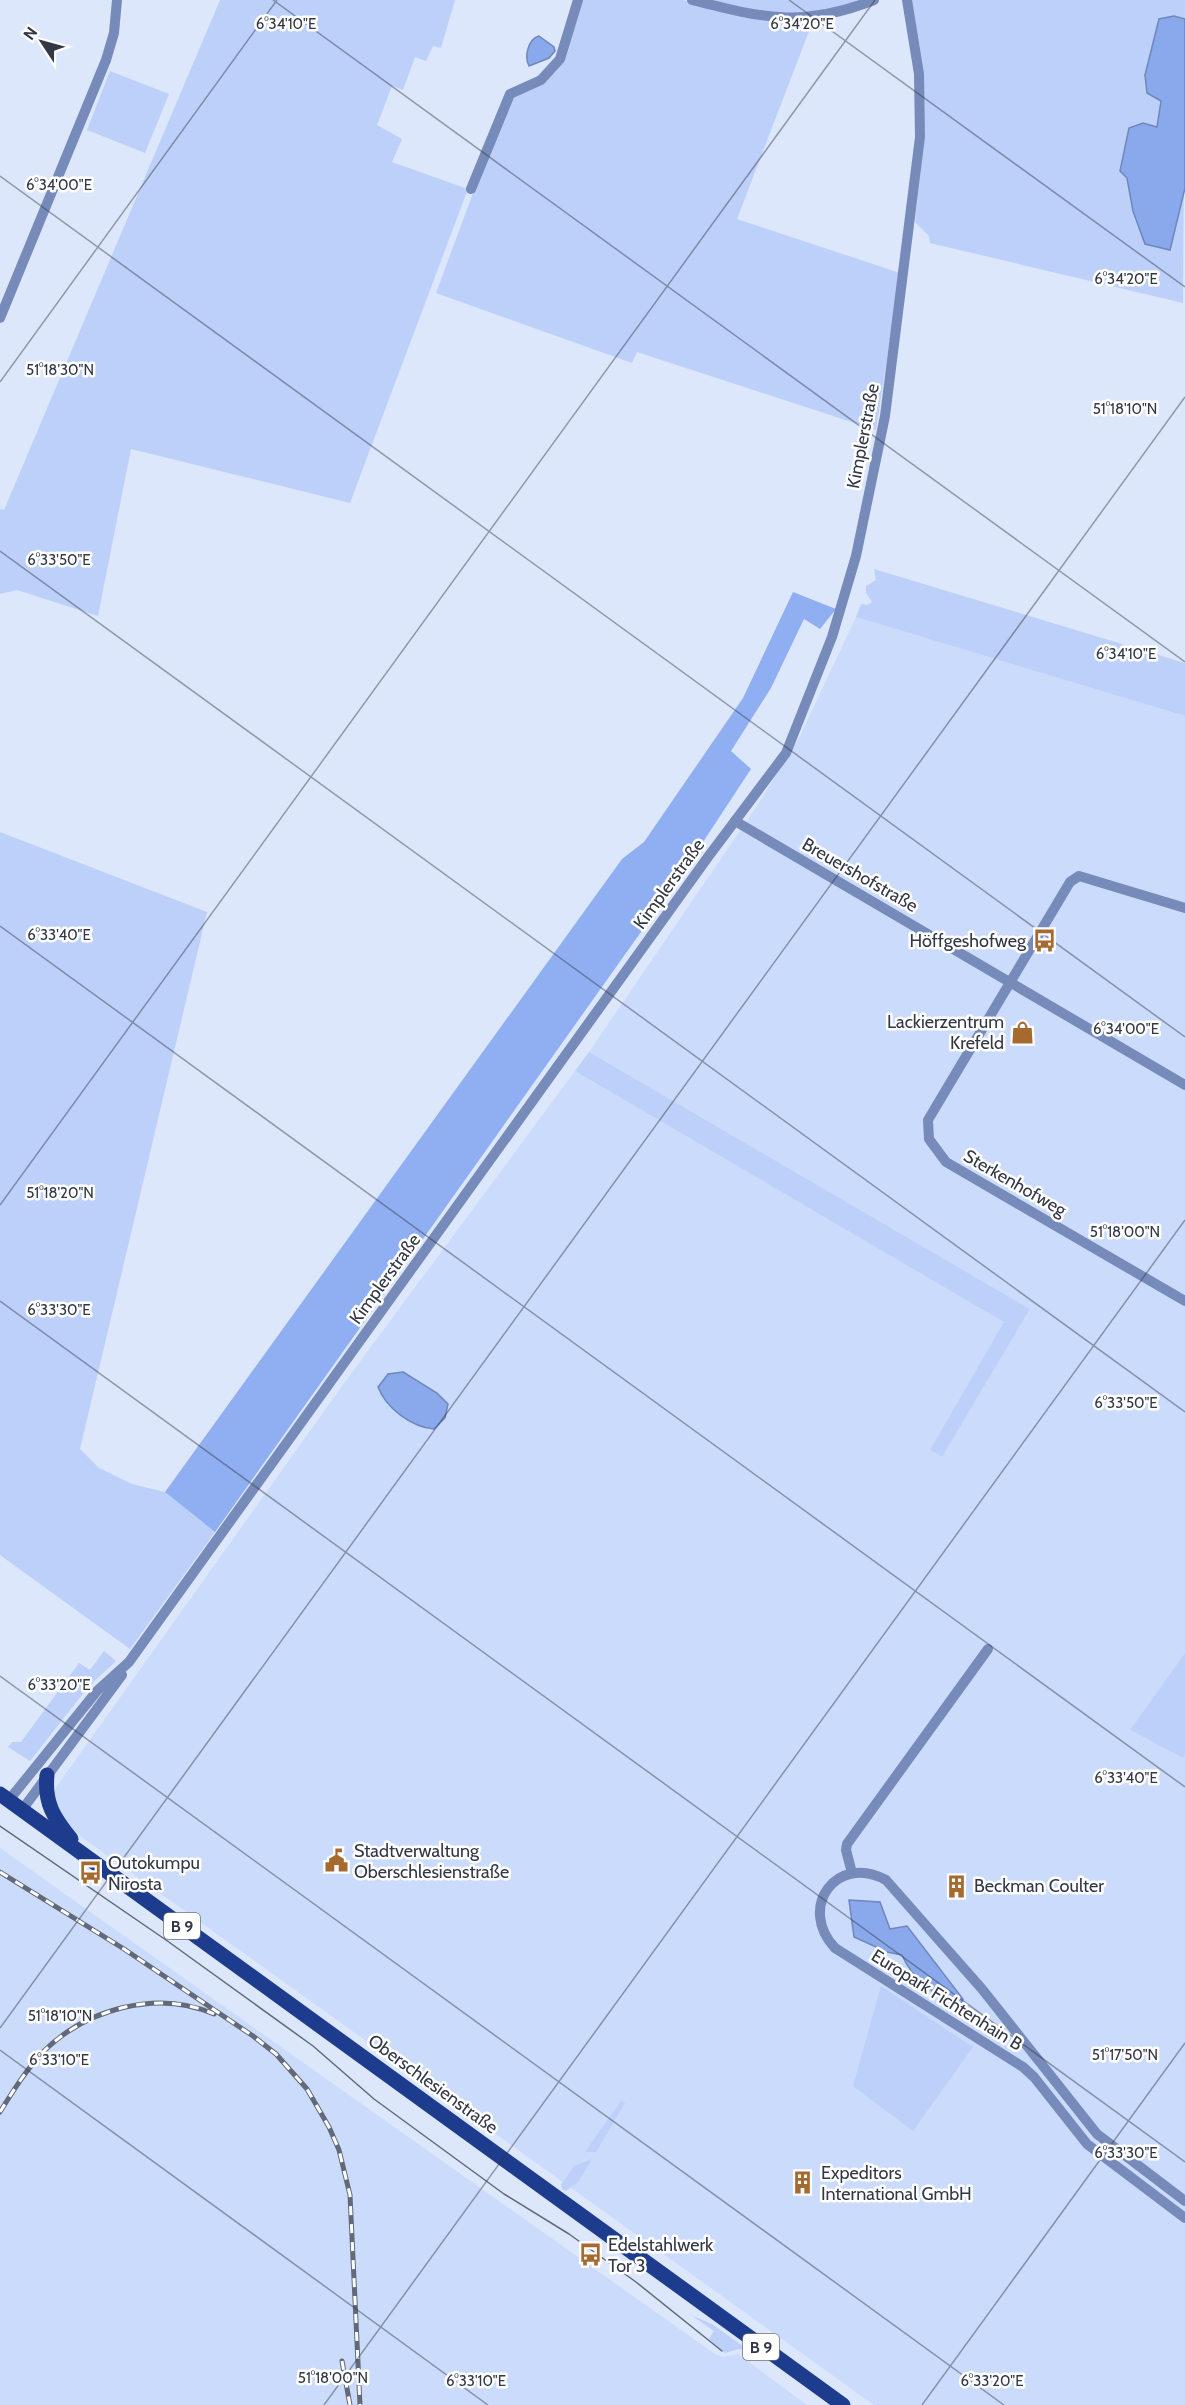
<svg xmlns="http://www.w3.org/2000/svg" width="1185" height="2405" font-family="Cabin,sans-serif">
	<rect width="100%" height="100%" fill="#dde7fb"/>
	<!-- built -->
	<g fill="#cbdbfb">
		<polygon points="856,617 1185,716 1185,1653 1130,1730 1183,1758 1185,1754 1185,2405 874,2405 69,1828 52,1793 342,1386 575,1071 1005,1322 930,1450 942,1457 1030,1309 589,1052 757,806 800,736"/>
		<polygon points="0,1848 715,2354 724,2357 738,2354 807,2405 0,2405"/>
	</g>
	<!-- green -->
	<g fill="#bcd0f9">
		<polygon points="220,0 455,0 441,48 433,46 426,61 415,57 403,90 392,86 377,125 402,139 392,162 468,189 350,503 131,449 98,616 17,590 0,594 0,509 4,510"/>
		<polygon points="582,0 683,0 737,15 809,21 811,26 737,219 900,273 876,430 637,352 632,363 436,293 495,134 513,95 553,73"/>
		<polygon points="706,0 871,0 792,17"/>
		<polygon points="909,0 1185,0 1183,303 930,243 929,236 915,222 925,134"/>
		<polygon points="110,71 169,94 145,153 87,130"/>
		<polygon points="874,569 1185,663 1185,716 856,617 861,604 867,605 872,602 866,593 866,586 876,580"/>
		<polygon points="0,832 207,912 80,1449 99,1468 132,1484 165,1492 215,1532 130,1649 0,1555"/>
		<polygon points="589,1052 1030,1309 942,1457 930,1450 1004,1322 575,1071"/>
		<polygon points="104,1651 116,1661 89,1686 30,1761 8,1747 12,1742 21,1742 79,1663 90,1670"/>
		<polygon points="1185,1653 1185,1754 1183,1758 1130,1730"/>
		<polygon points="881,1986 973,2047 913,2131 853,2086"/>
		<polygon points="621,2101 625,2103 596,2152 585,2152"/>
		<polygon points="592,2159 579,2181 566,2191 563,2190 561,2185 574,2166"/>
		<polygon points="691,2315 712,2324 751,2352 739,2349 725,2353 709,2339 714,2331"/>
	</g>
	<!-- forest -->
	<polygon fill="#90aff3" points="793,592 836,609 820,629 804,619 771,688 731,751 751,769 680,877 215,1532 165,1492 622,859 644,842 743,698"/>
	<!-- water -->
	<g fill="#89a9ec" stroke="#6f87ba" stroke-width="1.5">
		<polygon points="1174,16 1185,19 1185,188 1170,250 1145,244 1133,211 1127,178 1120,171 1129,128 1143,123 1157,127 1161,101 1147,93 1145,75 1159,19"/>
		<path d="M 539,36 L 554,47 L 555,51 L 549,58 L 529,66 C 524,57 528,39 539,36 Z"/>
		<path d="M 403,1372 L 437,1393 L 448,1404 L 445,1418 L 434,1429 C 411,1427 386,1408 378,1387 L 388,1374 Z"/>
		<path d="M 849,1900 L 880,1902 L 890,1929 L 907,1926 L 963,1999 L 960,2006 C 936,1997 912,1979 902,1955 L 887,1952 L 854,1937 Z"/>
	</g>
	<g fill="none" stroke-linecap="round" stroke-linejoin="round">
		<!-- minor -->
		<g stroke="#768bb9" stroke-width="10">
			<path d="M 692,0 C 763,18 803,28 874,0"/>
			<polyline points="471,189 510,94 541,80 560,59 578,0"/>
			<polyline points="0,318 106,60 114,33 117,0"/>
			<polyline points="735,821 1185,1085"/>
			<polyline points="1185,908 1079,876 1070,882 928,1120 929,1139 946,1162 1185,1301"/>
			<polyline points="9,1800 97,1691 129,1662 708,857 786,753 832,637 856,556 885,416 920,137 919,74 907,0"/>
			<polyline points="22,1810 122,1675"/>
			<polyline points="852,1873 846,1850 847,1844 988,1649"/>
			<path d="M 1185,2201 L 1097,2134 L 982,1989 L 886,1880 C 837,1853 797,1907 835,1948 L 1023,2067 L 1034,2077 L 1087,2144 L 1185,2218"/>
		</g>
		<!-- primary -->
		<g stroke="#1d3c8d" stroke-width="15">
			<path d="M 47,1775 C 44,1803 54,1818 71,1839"/>
			<polyline points="0,1794 843,2405"/>
		</g>
		<!-- tram -->
		<polyline stroke="#626978" stroke-width="1.5" points="0,1826 166,1940 313,2046 374,2099 504,2194 569,2234 636,2282 722,2351"/>
		<defs>
			<g id="rail">
				<polyline points="0,1872 124,1949 253,2036 276,2054 307,2089 329,2127 339,2150 350,2195 360,2405"/>
				<path d="M 0,2112 C 13,2091 26,2070 43,2052 C 86,2009 157,1989 214,2014"/>
				<polyline points="342,2361 350,2405"/>
			</g>
		</defs>
		<!-- rail casing -->
		<use href="#rail" stroke="#626978" stroke-width="5"/>
		<!-- rail -->
		<use href="#rail" stroke="#fff" stroke-width="3" stroke-dasharray="9" stroke-linecap="butt"/>
	</g>
	<!-- ticks -->
	<path fill="none" stroke="#323845" stroke-width="1.5" stroke-opacity="0.45" d="M 273,0 L 1185,662M 789,0 L 1185,287M 0,176 L 1185,1037M 0,382 L 277,0M 0,551 L 1185,1412M 0,926 L 1185,1787M 0,1205 L 875,0M 0,1301 L 1185,2162M 0,1676 L 1004,2405M 0,2028 L 1185,397M 0,2050 L 488,2405M 324,2405 L 1185,1220M 922,2405 L 1185,2043"/>
	<!-- icons -->
	<defs>
		<symbol id="bus-bare" viewBox="-9 -9 18 18"><path d="M-5-6H5V4H4V6H2V4H-2V6H-4V4H-5ZM-3.5-4V0h7V-4ZM-3.5 1.2v1.5H-2V1.2ZM2 1.2v1.5H3.5V1.2Z" fill="#a76a2e" stroke="#fff" stroke-width="2.5" paint-order="stroke"/></symbol>
		<symbol id="shop-bare" viewBox="-9 -9 18 18"><path d="M-5-2.5h2.3a2.7 3.5 0 0 1 5.4 0H5L5.5 6h-11ZM-1.5-2.5h3a1.5 2.3 0 0 0-3 0Z" fill="#a76a2e" stroke="#fff" stroke-width="2.5" paint-order="stroke"/></symbol>
		<symbol id="civic-bare" viewBox="-9 -9 18 18"><path d="M-.6-6.5H3V-4.5H.6V-3L4-1V1h2V6H-6V1h2V-1L-.6-3ZM-1.2 2.5V6h2.4V2.5Z" fill="#a76a2e" stroke="#fff" stroke-width="2.5" paint-order="stroke"/></symbol>
		<symbol id="building-bare" viewBox="-9 -9 18 18"><path d="M-4-6H4V6H1V3H-1V6H-4ZM-2.5-4.3h1.7v1.8h-1.7ZM.8-4.3h1.7v1.8H.8ZM-2.5-1h1.7V.8h-1.7ZM.8-1h1.7V.8H.8Z" fill="#a76a2e" stroke="#fff" stroke-width="2.5" paint-order="stroke"/></symbol>
	</defs>
	<g fill-rule="evenodd">
		<use href="#bus-bare" x="1028" y="924" width="33" height="33"/>
		<use href="#shop-bare" x="1006" y="1016" width="33" height="33"/>
		<use href="#civic-bare" x="320" y="1844" width="33" height="33"/>
		<use href="#bus-bare" x="74" y="1856" width="33" height="33"/>
		<use href="#building-bare" x="940" y="1870" width="33" height="33"/>
		<use href="#building-bare" x="786" y="2166" width="33" height="33"/>
		<use href="#bus-bare" x="574" y="2238" width="33" height="33"/>
	</g>
	<g text-anchor="middle" stroke-width="5" stroke-linejoin="round" paint-order="stroke">
		<!-- shield labels -->
		<g fill="#fff" stroke="#70747d" stroke-width="1.5">
			<rect x="164" y="1913" width="36" height="26" rx="4.5"/>
			<rect x="743" y="2334" width="36" height="26" rx="4.5"/>
		</g>
		<g font-size="16" font-weight="bold" fill="#323845">
			<text x="182" y="1932">B 9</text>
			<text x="761" y="2353">B 9</text>
		</g>
		<!-- street labels -->
		<g font-size="18" fill="#323845" stroke="#fff">
			<text transform="translate(863 436) rotate(-79)" y="6">Kimplerstraße</text>
			<text transform="translate(860 875) rotate(30)" y="6">Breuershofstraße</text>
			<text transform="translate(669 884) rotate(-54)" y="6">Kimplerstraße</text>
			<text transform="translate(1015 1183) rotate(30)" y="6">Sterkenhofweg</text>
			<text transform="translate(385 1279) rotate(-54)" y="6">Kimplerstraße</text>
			<text transform="translate(947 2000) rotate(32)" y="6">Europark Fichtenhain B</text>
			<text transform="translate(433 2084) rotate(36)" y="6">Oberschlesienstraße</text>
		</g>
		<!-- poi labels -->
		<g font-size="18" fill="#323845" stroke="#fff" text-anchor="start">
			<text x="1026" y="947" text-anchor="end">Höffgeshofweg</text>
			<text x="1004" y="1028" text-anchor="end">Lackierzentrum<tspan x="1004" dy="21">Krefeld</tspan></text>
			<text x="354" y="1857">Stadtverwaltung<tspan x="354" dy="21">Oberschlesienstraße</tspan></text>
			<text x="108" y="1869">Outokumpu<tspan x="108" dy="21">Nirosta</tspan></text>
			<text x="974" y="1892">Beckman Coulter</text>
			<text x="821" y="2179">Expeditors<tspan x="821" dy="21">International GmbH</tspan></text>
			<text x="608" y="2251">Edelstahlwerk<tspan x="608" dy="21">Tor 3</tspan></text>
		</g>
	</g>
	<g font-size="15" text-anchor="middle" fill="#323845" stroke="#fff" stroke-width="5" stroke-linejoin="round" paint-order="stroke">
		<text x="286" y="29">6°34'10"E</text>
		<text x="802" y="29">6°34'20"E</text>
		<text x="59" y="190">6°34'00"E</text>
		<text x="1126" y="284">6°34'20"E</text>
		<text x="60" y="375">51°18'30"N</text>
		<text x="1125" y="414">51°18'10"N</text>
		<text x="59" y="565">6°33'50"E</text>
		<text x="1126" y="659">6°34'10"E</text>
		<text x="59" y="940">6°33'40"E</text>
		<text x="1126" y="1034">6°34'00"E</text>
		<text x="60" y="1198">51°18'20"N</text>
		<text x="1125" y="1237">51°18'00"N</text>
		<text x="59" y="1315">6°33'30"E</text>
		<text x="1126" y="1408">6°33'50"E</text>
		<text x="59" y="1690">6°33'20"E</text>
		<text x="1126" y="1783">6°33'40"E</text>
		<text x="60" y="2021">51°18'10"N</text>
		<text x="1125" y="2060">51°17'50"N</text>
		<text x="59" y="2065">6°33'10"E</text>
		<text x="1126" y="2158">6°33'30"E</text>
		<text x="333" y="2383">51°18'00"N</text>
		<text x="476" y="2386">6°33'10"E</text>
		<text x="992" y="2386">6°33'20"E</text>
	</g>
	<!-- north arrow -->
	<g transform="translate(42 42) rotate(306)" stroke="#ffffff" stroke-width="4.5" paint-order="stroke">
	<path d="M0-4.5L10 22L0 15L-10 22Z" fill="#323845"/>
	<text y="-9" font-size="16" font-weight="bold" text-anchor="middle" fill="#323845">N</text>
	</g>
</svg>
